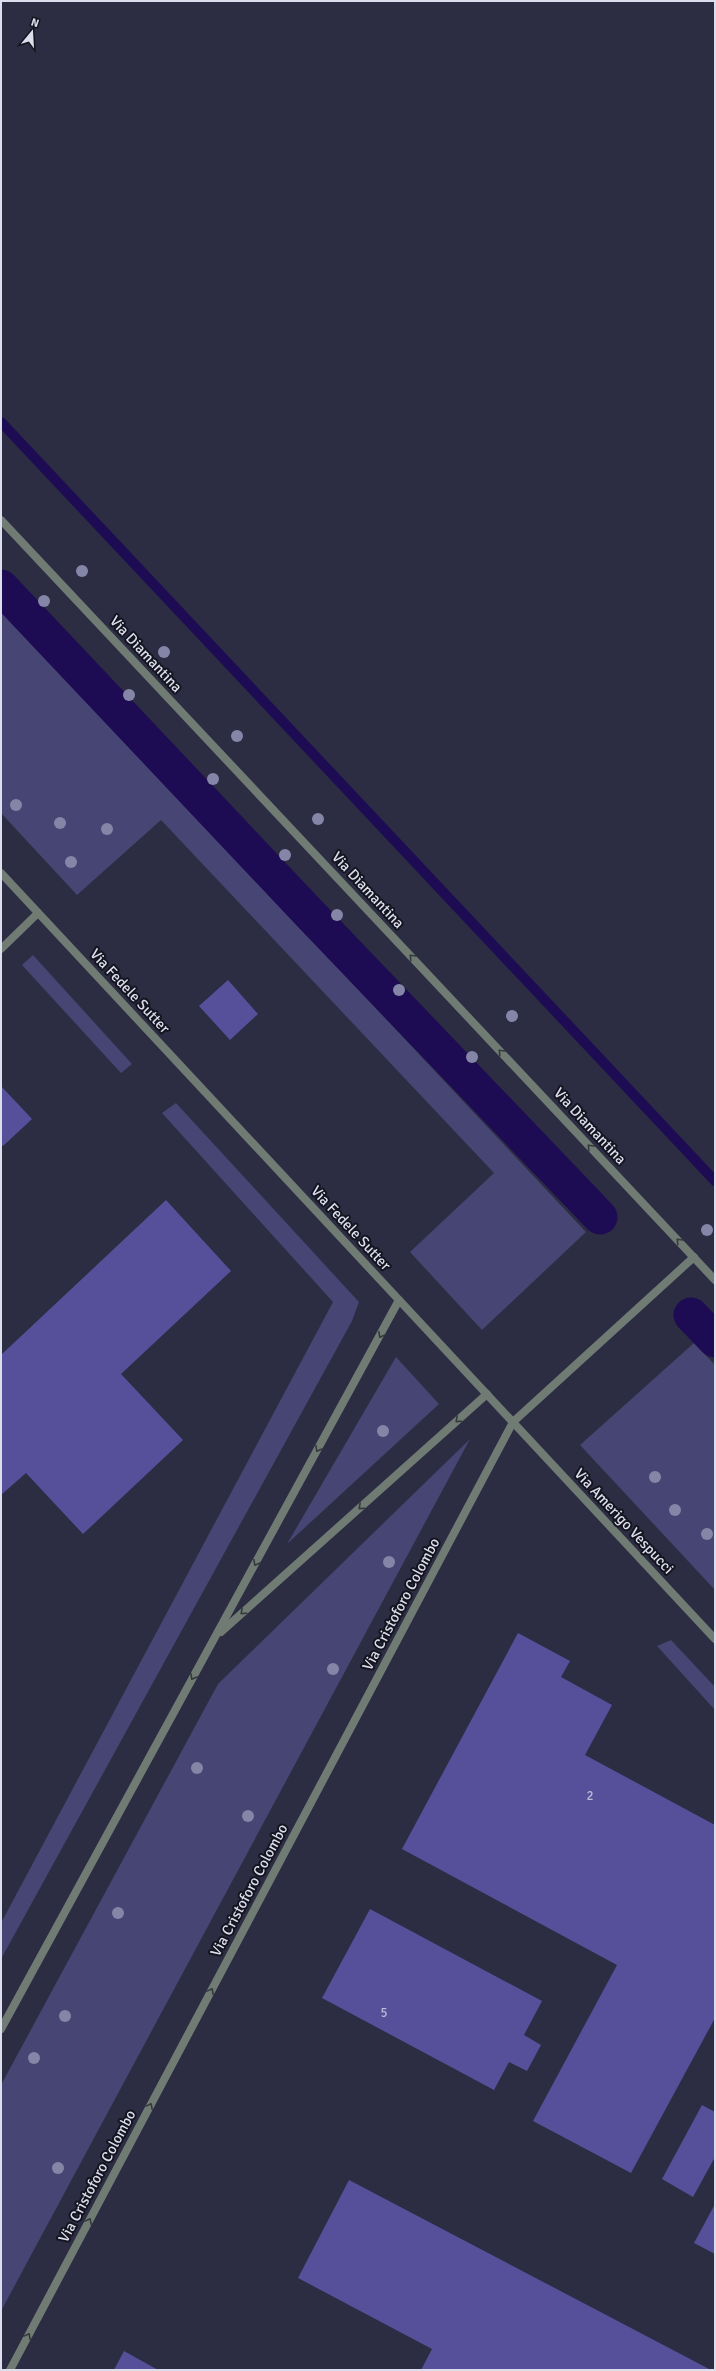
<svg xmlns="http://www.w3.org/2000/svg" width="716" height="2371" font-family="Signika,sans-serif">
	<rect width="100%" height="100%" fill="#2c2c43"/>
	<!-- green -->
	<g fill="#474573">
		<polygon points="1,609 586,1232 482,1330 410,1252 494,1173 161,820 77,895 1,813"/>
		<polygon points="33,955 132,1064 121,1073 22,965"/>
		<polygon points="176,1103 359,1302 352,1321 1,1959 1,1923 333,1302 162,1113"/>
		<polygon points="694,1343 715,1365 715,1590 580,1445"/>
		<polygon points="396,1357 439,1404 287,1544"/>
		<polygon points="470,1439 1,2311 1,2085 218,1684"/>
		<polygon points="671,1640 715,1687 715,1710 657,1646"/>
	</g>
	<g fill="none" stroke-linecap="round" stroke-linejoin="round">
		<!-- stream -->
		<polyline stroke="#1d0b53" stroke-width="10" points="1,422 715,1181"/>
		<!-- canal -->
		<g stroke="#1d0b53" stroke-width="35">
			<polyline points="1,587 307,911 600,1217"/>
			<polyline points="691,1315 715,1340"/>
		</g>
	</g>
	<!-- building -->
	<g fill="#56509b">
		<polygon points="228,980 258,1014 230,1040 199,1006"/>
		<polygon points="1,1086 32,1119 3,1146 1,1144"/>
		<polygon points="166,1200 231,1271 121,1374 183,1440 83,1534 26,1473 1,1495 1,1355"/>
		<polygon points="518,1633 570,1661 561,1677 612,1705 585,1755 715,1825 715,2018 631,2173 533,2121 617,1965 402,1849"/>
		<polygon points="370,1909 542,2001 524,2035 541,2045 527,2071 509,2062 494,2090 322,1998"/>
		<polygon points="702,2105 715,2112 715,2157 693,2197 662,2179"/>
		<polygon points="349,2180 711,2370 421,2370 432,2349 298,2278"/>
		<polygon points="715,2204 715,2254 694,2243"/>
		<polygon points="124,2351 158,2370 114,2370"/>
	</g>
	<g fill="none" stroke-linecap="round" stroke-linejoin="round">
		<!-- service -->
		<polyline stroke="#707c73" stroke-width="8" points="1,949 38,913"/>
		<!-- minor -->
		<g stroke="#707c73" stroke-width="8">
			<polyline points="1,520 715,1280"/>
			<polyline points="1,873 715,1639"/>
			<polyline points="221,1632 487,1394"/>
			<polyline points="1,2029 399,1300"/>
			<polyline points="10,2370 513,1422 694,1257"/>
		</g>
	</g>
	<!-- trees -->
	<g fill="#8585a7">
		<circle cx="82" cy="571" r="6"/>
		<circle cx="44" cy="601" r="6"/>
		<circle cx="164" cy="652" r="6"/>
		<circle cx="129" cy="695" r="6"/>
		<circle cx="237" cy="736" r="6"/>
		<circle cx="213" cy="779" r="6"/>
		<circle cx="16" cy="805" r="6"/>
		<circle cx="318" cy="819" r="6"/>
		<circle cx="60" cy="823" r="6"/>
		<circle cx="107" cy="829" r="6"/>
		<circle cx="285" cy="855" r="6"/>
		<circle cx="71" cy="862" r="6"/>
		<circle cx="337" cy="915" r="6"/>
		<circle cx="399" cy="990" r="6"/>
		<circle cx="512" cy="1016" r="6"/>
		<circle cx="472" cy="1057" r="6"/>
		<circle cx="707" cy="1230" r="6"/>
		<circle cx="383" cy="1431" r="6"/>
		<circle cx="655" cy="1477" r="6"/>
		<circle cx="675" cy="1510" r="6"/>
		<circle cx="707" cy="1534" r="6"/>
		<circle cx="389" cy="1562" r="6"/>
		<circle cx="333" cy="1669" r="6"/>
		<circle cx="197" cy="1768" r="6"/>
		<circle cx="248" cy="1816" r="6"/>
		<circle cx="118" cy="1913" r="6"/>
		<circle cx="65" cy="2016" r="6"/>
		<circle cx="34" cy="2058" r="6"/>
		<circle cx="58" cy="2168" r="6"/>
	</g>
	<!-- one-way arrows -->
	<defs><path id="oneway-chevron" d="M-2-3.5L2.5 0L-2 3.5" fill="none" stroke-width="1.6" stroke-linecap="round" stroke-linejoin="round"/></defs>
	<g stroke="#35393d">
		<use href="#oneway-chevron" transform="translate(412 957) rotate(-133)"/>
		<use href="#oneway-chevron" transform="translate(501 1052) rotate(-133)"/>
		<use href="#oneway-chevron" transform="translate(590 1147) rotate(-133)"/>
		<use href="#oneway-chevron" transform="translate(679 1241) rotate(-133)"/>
		<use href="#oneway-chevron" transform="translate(381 1335) rotate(119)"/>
		<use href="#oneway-chevron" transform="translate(458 1420) rotate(138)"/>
		<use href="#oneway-chevron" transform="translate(318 1449) rotate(119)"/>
		<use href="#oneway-chevron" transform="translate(361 1507) rotate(138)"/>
		<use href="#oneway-chevron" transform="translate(256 1563) rotate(119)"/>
		<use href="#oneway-chevron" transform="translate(243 1612) rotate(138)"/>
		<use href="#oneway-chevron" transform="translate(193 1677) rotate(119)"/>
		<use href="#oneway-chevron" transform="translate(211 1991) rotate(-62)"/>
		<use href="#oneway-chevron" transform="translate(150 2106) rotate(-62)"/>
		<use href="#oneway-chevron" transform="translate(89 2221) rotate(-62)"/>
		<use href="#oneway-chevron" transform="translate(28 2336) rotate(-62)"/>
	</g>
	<g text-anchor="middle" stroke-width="4" stroke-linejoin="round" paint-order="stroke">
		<!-- number labels -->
		<g font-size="13" fill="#babad8">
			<text x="590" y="1800">2</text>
			<text x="384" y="2017">5</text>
		</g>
		<!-- street labels -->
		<g font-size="15" fill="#dcdded" stroke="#151520">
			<text transform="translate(146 654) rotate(47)" y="5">Via Diamantina</text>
			<text transform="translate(368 890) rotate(47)" y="5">Via Diamantina</text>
			<text transform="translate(130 991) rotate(47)" y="5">Via Fedele Sutter</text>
			<text transform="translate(590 1126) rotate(47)" y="5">Via Diamantina</text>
			<text transform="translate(351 1228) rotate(47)" y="5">Via Fedele Sutter</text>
			<text transform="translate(624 1521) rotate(47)" y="5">Via Amerigo Vespucci</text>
			<text transform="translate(401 1604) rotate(-62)" y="5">Via Cristoforo Colombo</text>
			<text transform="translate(249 1890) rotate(-62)" y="5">Via Cristoforo Colombo</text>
			<text transform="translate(97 2176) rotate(-62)" y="5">Via Cristoforo Colombo</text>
		</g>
	</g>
	<!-- border -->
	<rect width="716" height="2371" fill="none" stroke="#dcdded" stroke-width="4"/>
	<!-- north arrow -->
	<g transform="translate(32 32) rotate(18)" stroke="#151520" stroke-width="3" paint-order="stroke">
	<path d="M0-3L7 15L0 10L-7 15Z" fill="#dcdded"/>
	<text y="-6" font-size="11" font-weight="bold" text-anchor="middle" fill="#dcdded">N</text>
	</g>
</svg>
